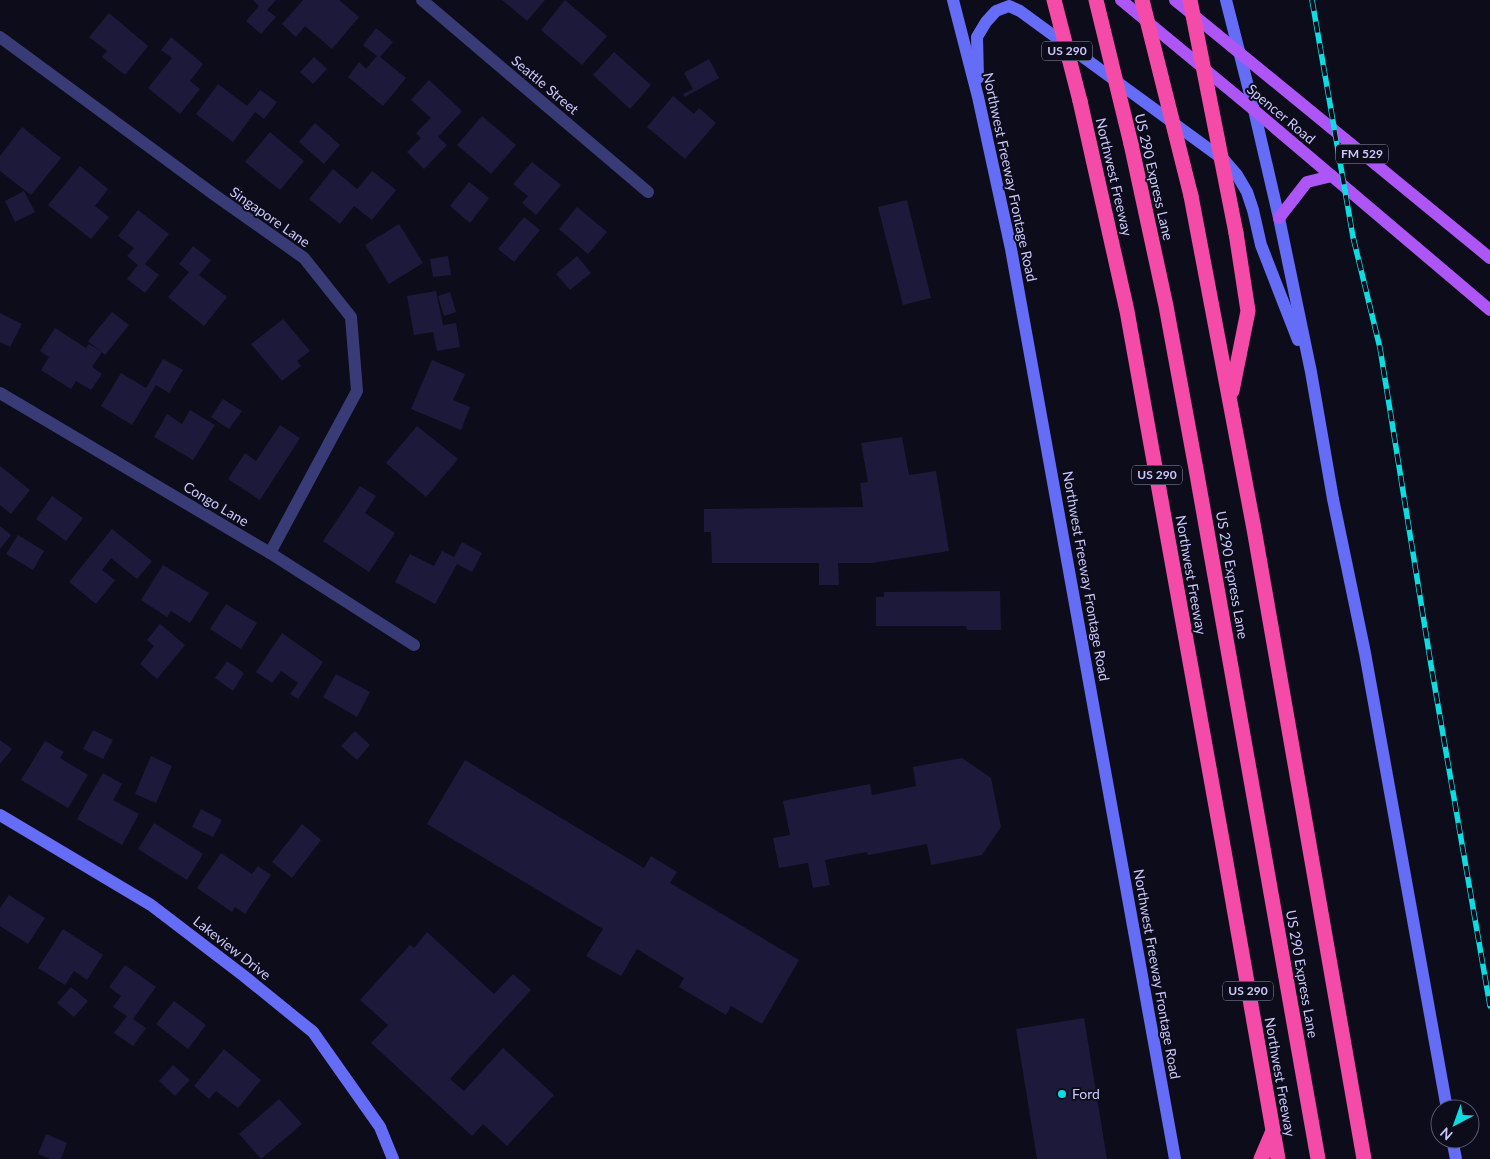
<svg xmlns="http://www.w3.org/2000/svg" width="1490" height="1159" font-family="Lato,sans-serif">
	<rect width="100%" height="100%" fill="#0d0c1a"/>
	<!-- building -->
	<g fill="#1d193a">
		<polygon points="253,0 276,0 267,10 276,17 261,34 246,21 259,6"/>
		<polygon points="303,0 339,0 359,17 332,49 305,26 296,37 282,24"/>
		<polygon points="502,0 545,0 527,21"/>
		<polygon points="565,0 607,36 582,65 541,30"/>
		<polygon points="109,13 148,46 125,75 102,57 107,51 89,37"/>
		<polygon points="376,28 393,42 380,57 406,78 383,106 348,77 359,62 366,69 377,56 363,45"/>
		<polygon points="171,37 203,64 190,81 200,89 180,114 148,88 172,58 161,50"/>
		<polygon points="614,52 651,85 630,109 593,75"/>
		<polygon points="314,57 327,69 313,84 300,72"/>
		<polygon points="709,59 719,78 685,97 683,94 693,89 684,73"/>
		<polygon points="429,80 462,111 438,137 447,145 424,169 407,152 421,138 416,133 431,118 411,100"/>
		<polygon points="218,84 247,106 260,90 277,102 264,119 255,112 233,142 196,114"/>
		<polygon points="673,96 694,114 699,108 716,123 685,159 647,127"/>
		<polygon points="482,116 516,145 491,174 457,145"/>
		<polygon points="315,123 340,145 324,164 299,142"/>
		<polygon points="22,127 61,158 31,195 0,171 0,156"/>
		<polygon points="270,132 304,161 280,190 245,162"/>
		<polygon points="532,162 561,185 536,215 522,203 528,196 513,184"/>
		<polygon points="80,166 108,189 95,206 109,217 91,239 48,205"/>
		<polygon points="333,169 357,189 372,171 396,190 372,220 354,206 340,224 309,199"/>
		<polygon points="469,182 489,198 470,223 450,206"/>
		<polygon points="24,191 35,212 15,222 5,201"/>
		<polygon points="907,200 931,298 903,305 878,207"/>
		<polygon points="577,207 607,232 588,254 559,229"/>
		<polygon points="138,210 169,234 145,264 159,275 145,293 127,279 138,265 127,256 134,248 118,236"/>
		<polygon points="524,217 540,230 514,262 498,249"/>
		<polygon points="399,224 423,263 389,284 365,245"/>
		<polygon points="193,246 211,260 199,275 227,297 204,326 168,297 189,272 179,264"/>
		<polygon points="448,256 451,275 433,277 430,259"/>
		<polygon points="577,256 591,273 570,290 556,274"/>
		<polygon points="436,291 443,325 456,323 460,347 437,351 433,332 414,335 407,296"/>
		<polygon points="450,292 456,312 444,316 438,296"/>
		<polygon points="112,312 129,325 105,355 88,341"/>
		<polygon points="0,313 22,324 10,347 0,342"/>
		<polygon points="283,319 310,351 297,361 301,366 282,381 251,344"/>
		<polygon points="55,328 86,348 89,344 102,352 92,367 102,374 91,390 76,381 71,389 41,370 49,357 40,351"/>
		<polygon points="163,359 183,370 169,393 156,385 132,425 101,406 121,373 146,388"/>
		<polygon points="432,360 465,374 453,400 470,407 461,430 411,409"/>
		<polygon points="223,399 242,411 229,429 211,417"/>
		<polygon points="190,410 215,425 193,460 154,437 167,414 182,424"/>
		<polygon points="280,425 300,438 260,500 228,479 245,453 256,461"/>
		<polygon points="417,426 458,459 426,497 386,463"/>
		<polygon points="902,437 909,475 936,471 949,551 872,563 838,563 839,585 819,585 819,563 712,563 711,532 704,532 704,509 863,507 860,483 868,482 861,443"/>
		<polygon points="0,466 30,490 11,514 0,505"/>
		<polygon points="360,486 376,496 365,513 395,533 369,572 323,541"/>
		<polygon points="52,496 83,518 66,541 36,519"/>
		<polygon points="0,526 11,535 0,549"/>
		<polygon points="112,529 152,561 137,579 111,558 102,570 115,580 96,604 69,582"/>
		<polygon points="18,535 44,551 33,570 6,554"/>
		<polygon points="462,542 482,553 472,572 457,564 435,604 395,582 410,554 434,566 442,551 454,557"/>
		<polygon points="163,565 209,593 190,623 171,611 167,617 141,600"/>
		<polygon points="1000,591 1001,630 967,630 966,626 876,626 876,597 884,597 884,592"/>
		<polygon points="226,604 257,623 241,649 210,629"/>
		<polygon points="160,624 185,645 157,679 140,664 154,646 147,640"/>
		<polygon points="282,633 323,662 298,699 290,694 298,683 281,671 272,683 256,672"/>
		<polygon points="227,661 244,673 233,691 215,678"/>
		<polygon points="336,674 370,692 357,717 323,697"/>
		<polygon points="93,730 113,740 103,759 83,749"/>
		<polygon points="355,731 370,745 357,760 341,746"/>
		<polygon points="0,740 12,749 0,764"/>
		<polygon points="45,741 64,752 60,758 88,775 68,808 21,780"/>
		<polygon points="151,756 172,766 156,803 135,794"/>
		<polygon points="962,758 991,778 1001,827 982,855 931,865 927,844 868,855 867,852 825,860 830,885 813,888 808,863 779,868 773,838 790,835 783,801 870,784 872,795 916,786 913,767"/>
		<polygon points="465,760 644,868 651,856 677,872 670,883 799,960 762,1024 731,1006 726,1015 679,987 684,978 637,949 621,976 586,956 603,929 427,824"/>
		<polygon points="103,773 122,784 113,800 139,814 122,845 77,819"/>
		<polygon points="201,809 222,820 213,837 192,827"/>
		<polygon points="154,823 203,854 187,880 138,849"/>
		<polygon points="302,824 321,840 292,878 272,862"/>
		<polygon points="221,853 252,874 258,866 271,875 245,914 235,907 232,912 197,888"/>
		<polygon points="9,895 45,918 28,944 0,926 0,908"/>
		<polygon points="63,929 103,955 87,980 74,971 65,985 38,968"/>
		<polygon points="427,932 494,994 513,974 531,990 450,1079 464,1091 503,1048 554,1095 507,1146 483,1124 472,1136 371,1043 388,1025 360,1000 410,945 414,948"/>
		<polygon points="125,965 156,987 133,1019 146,1028 133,1046 114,1033 127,1016 113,1007 121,996 109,987"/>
		<polygon points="71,987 88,1001 74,1017 57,1003"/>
		<polygon points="174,1001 206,1025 188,1049 156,1024"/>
		<polygon points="1084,1018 1107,1159 1037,1159 1016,1029"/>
		<polygon points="224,1049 261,1080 238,1108 216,1091 209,1099 194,1086"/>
		<polygon points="173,1065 190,1080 175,1096 159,1081"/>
		<polygon points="279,1099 302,1124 261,1159 239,1134"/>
		<polygon points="46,1134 67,1143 61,1159 51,1159 38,1154"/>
	</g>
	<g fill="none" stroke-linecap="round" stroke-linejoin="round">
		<!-- street -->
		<g stroke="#393b77" stroke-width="12">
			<polyline points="422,0 648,192"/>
			<polyline points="0,37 216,196 304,258 351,317 357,391 270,553"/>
			<polyline points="0,393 270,553 414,645"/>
		</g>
		<!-- secondary -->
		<g stroke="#656cf6" stroke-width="12">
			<polyline points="953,0 978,97 1011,249 1175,1159"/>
			<polyline points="1226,0 1254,110 1279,218 1311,372 1333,499 1365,653 1447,1109"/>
			<polyline points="978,78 977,37 986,22 996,11 1009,6 1020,11 1224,160 1237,175 1247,192 1253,210 1261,245 1298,340"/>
			<polyline points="0,815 151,905 244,976 313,1032 380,1127 393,1159"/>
			<polyline points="1452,1139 1456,1159"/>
		</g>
		<!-- primary -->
		<g stroke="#ae56f5" stroke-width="12">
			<polyline points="1121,0 1254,110 1490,310"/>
			<polyline points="1175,0 1490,258"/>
			<polyline points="1279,218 1307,182 1332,176"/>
		</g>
		<!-- highway -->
		<g stroke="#f44ba8" stroke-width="15">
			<polyline points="1080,101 1127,311 1224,851 1278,1159"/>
			<polyline points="1131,144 1166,306 1196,469 1318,1159"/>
			<polyline points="1191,196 1254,529 1364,1159"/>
			<polyline points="1232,391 1248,311 1236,233"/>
			<polyline points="1261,1159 1273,1131"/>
		</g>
		<defs>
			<polyline id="rail" points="1312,0 1353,237 1380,348 1431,665 1490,1006"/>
		</defs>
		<!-- rail casing -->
		<use href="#rail" stroke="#0ddde3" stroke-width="5.5"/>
		<!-- rail -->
		<use href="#rail" stroke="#0d0c1a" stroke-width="4" stroke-dasharray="11" stroke-linecap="butt"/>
		<!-- highway-bridge -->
		<g stroke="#f44ba8" stroke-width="15">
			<polyline points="1054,0 1080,101"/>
			<polyline points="1096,0 1131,144"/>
			<polyline points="1142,0 1191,196"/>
			<polyline points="1190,0 1236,233"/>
		</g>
	</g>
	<!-- markers -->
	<circle fill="#0ddde3" stroke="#0d0c1a" stroke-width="2" cx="1062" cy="1094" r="5"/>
	<g text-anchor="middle" stroke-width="4" stroke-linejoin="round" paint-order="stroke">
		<!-- shield labels -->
		<g fill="#0d0c1a" stroke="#9190b8" stroke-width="1">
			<rect x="1042" y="41.5" width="50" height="19" rx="4"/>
			<rect x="1336" y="144.5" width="52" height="19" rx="4"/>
			<rect x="1132" y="465.5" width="50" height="19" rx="4"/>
			<rect x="1223" y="981.5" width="50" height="19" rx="4"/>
		</g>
		<g font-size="12" font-weight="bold" fill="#cac8fc">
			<text x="1067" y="55">US 290</text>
			<text x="1362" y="158">FM 529</text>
			<text x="1157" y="479">US 290</text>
			<text x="1248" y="995">US 290</text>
		</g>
		<!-- street labels -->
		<g font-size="14" fill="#cac8fc" stroke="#0d0c1a">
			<text transform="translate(545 85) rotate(40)" y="5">Seattle Street</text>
			<text transform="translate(1281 114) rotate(40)" y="5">Spencer Road</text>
			<text transform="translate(1010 177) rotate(78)" y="5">Northwest Freeway Frontage Road</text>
			<text transform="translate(1114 177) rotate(77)" y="5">Northwest Freeway</text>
			<text transform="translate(1154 177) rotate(77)" y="5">US 290 Express Lane</text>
			<text transform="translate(270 217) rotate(35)" y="5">Singapore Lane</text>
			<text transform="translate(216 504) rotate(31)" y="5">Congo Lane</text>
			<text transform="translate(1191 575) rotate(80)" y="5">Northwest Freeway</text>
			<text transform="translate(1232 575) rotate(80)" y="5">US 290 Express Lane</text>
			<text transform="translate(1086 576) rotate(80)" y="5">Northwest Freeway Frontage Road</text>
			<text transform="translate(232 948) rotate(38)" y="5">Lakeview Drive</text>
			<text transform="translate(1157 974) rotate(80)" y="5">Northwest Freeway Frontage Road</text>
			<text transform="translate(1302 974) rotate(80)" y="5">US 290 Express Lane</text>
			<text transform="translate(1280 1077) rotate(80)" y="5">Northwest Freeway</text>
		</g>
		<!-- poi labels -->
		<g font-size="14" fill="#cac8fc" stroke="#0d0c1a" text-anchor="start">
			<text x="1072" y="1099">Ford</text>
		</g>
	</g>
	<!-- north arrow -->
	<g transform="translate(1455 1124) rotate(221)"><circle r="24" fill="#0d0c1a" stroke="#595774"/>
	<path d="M0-4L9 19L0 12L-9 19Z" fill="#0ddde3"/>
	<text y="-8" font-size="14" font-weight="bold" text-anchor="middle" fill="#cac8fc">N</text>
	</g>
</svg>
